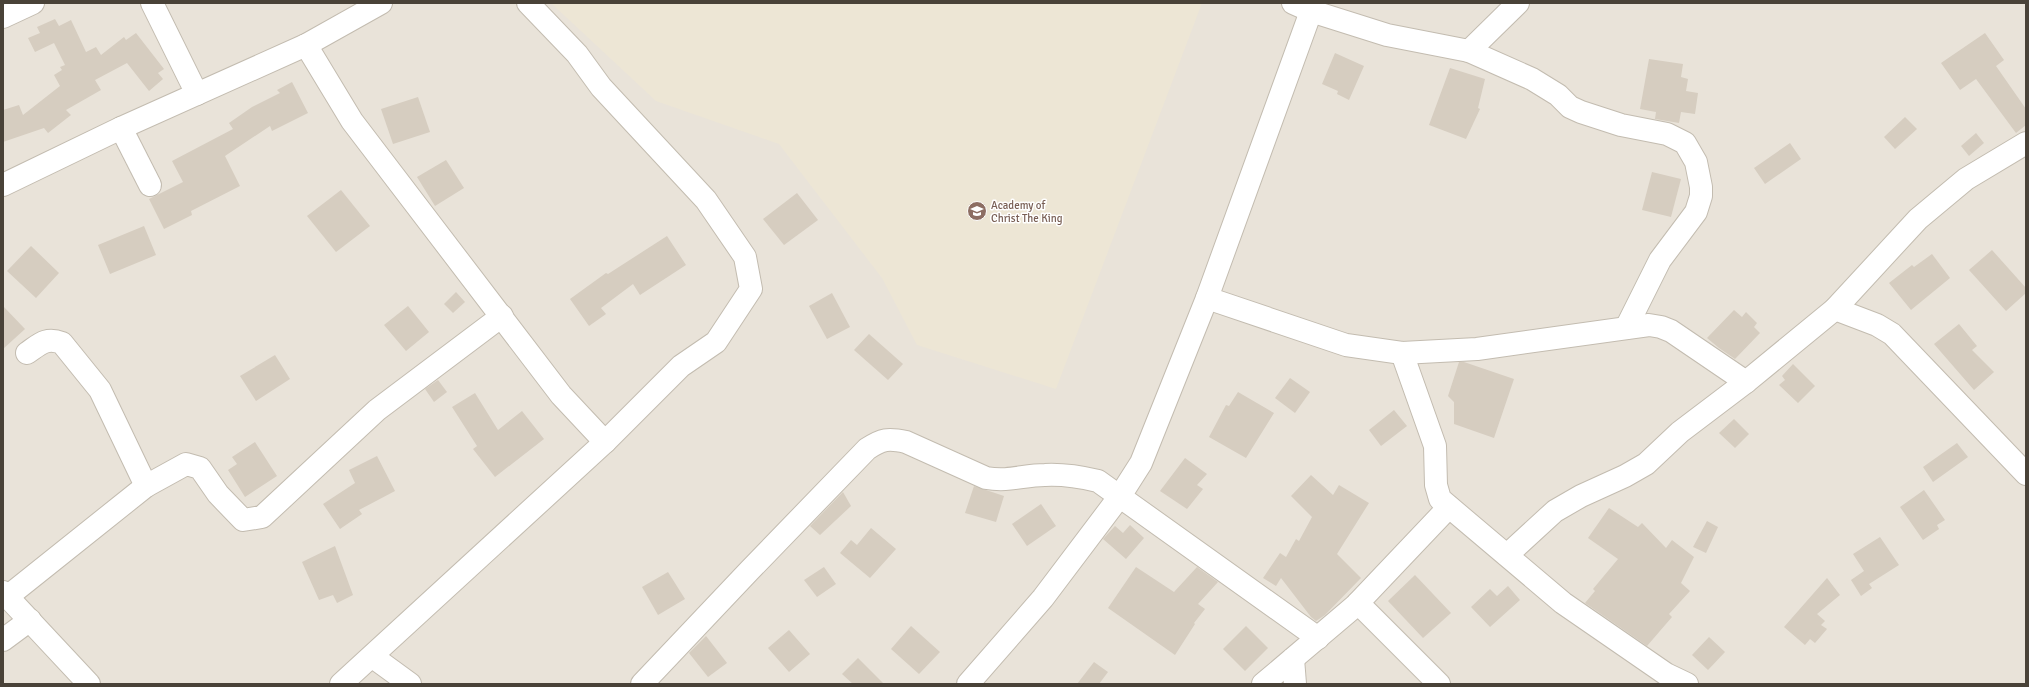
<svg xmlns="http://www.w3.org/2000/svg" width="2029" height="687" font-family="Signika,sans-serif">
	<rect width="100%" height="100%" fill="#f5f2ea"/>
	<!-- residential -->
	<rect fill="#e9e3d9" x="3" y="3" width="2023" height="681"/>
	<!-- education -->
	<polygon fill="#ede6d5" points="551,3 1202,3 1056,389 917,345 882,278 779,144 656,101"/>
	<!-- building -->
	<g fill="#d6cdc0">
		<polygon points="55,19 59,26 71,20 86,52 96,47 101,55 124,37 126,40 136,33 164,69 158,73 163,79 149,91 127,63 95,80 101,90 66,110 71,115 48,133 44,128 3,142 3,110 19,105 23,115 60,86 54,75 62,70 60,67 65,65 54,43 35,52 28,38 40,33 37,27"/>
		<polygon points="1985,33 2004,60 1996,66 2026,109 2026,125 2016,133 1976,79 1960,90 1941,63"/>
		<polygon points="1335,53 1364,66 1349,100 1337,94 1338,91 1322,84"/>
		<polygon points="1649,59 1683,64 1681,77 1688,79 1686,91 1698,93 1695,114 1681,112 1679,123 1655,119 1656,112 1640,109"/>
		<polygon points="1450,68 1485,79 1478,108 1480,109 1466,139 1429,125"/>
		<polygon points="292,82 308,113 272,131 270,126 225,156 240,186 191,211 192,215 164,229 149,199 183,182 172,161 233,129 229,123 252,107 280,93 277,90"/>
		<polygon points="418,97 430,132 393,144 381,109"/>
		<polygon points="1905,117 1917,129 1895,149 1884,137"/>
		<polygon points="1976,133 1984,143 1969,156 1961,146"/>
		<polygon points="1790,143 1801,159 1765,184 1754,168"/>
		<polygon points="446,160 464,188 435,206 417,177"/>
		<polygon points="1652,172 1681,179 1671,217 1642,210"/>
		<polygon points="341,190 370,226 336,252 307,216"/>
		<polygon points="797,193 818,220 784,245 763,219"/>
		<polygon points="144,226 156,255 110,274 98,245"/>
		<polygon points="667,236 686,265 640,295 633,284 601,308 606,314 589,326 570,299 606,273 608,274"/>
		<polygon points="31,246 59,273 36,298 7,271"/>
		<polygon points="1992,250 2026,288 2026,293 2006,311 1969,270"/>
		<polygon points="1932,254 1950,278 1911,310 1889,283 1912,265 1914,267"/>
		<polygon points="456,292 465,302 453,313 444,304"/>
		<polygon points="832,293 850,327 827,339 809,306"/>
		<polygon points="3,306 25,329 3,349"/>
		<polygon points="408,306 429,332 406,351 384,325"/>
		<polygon points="1734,310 1742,317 1746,312 1757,323 1754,327 1760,333 1735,359 1719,348 1707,338"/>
		<polygon points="1959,324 1977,346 1972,350 1994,372 1974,390 1934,344"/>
		<polygon points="869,334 903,364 888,380 854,350"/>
		<polygon points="275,355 290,379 256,401 240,376"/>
		<polygon points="1459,362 1464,362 1514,379 1494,438 1454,424 1454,402 1448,396"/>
		<polygon points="1793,364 1815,386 1798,403 1779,385 1785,380 1782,376"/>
		<polygon points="1290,378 1310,392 1295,413 1275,398"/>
		<polygon points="438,380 447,392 434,402 425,389"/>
		<polygon points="1238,392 1274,413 1246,458 1209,437 1226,405 1229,406"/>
		<polygon points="475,393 498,430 522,411 544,439 495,477 473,449 477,446 452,407"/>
		<polygon points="1394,410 1407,426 1381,446 1369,430"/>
		<polygon points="1734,419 1749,434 1735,448 1719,433"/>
		<polygon points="255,442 277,476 245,497 228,470 237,464 232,457"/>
		<polygon points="1957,443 1968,457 1933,482 1923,467"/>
		<polygon points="377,456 395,491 359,510 362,514 340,529 323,504 355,483 349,470"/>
		<polygon points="1185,458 1207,474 1197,485 1203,489 1187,509 1160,491"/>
		<polygon points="1311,475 1333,495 1339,485 1369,503 1337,554 1361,578 1325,615 1316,621 1311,617 1281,578 1276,586 1263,578 1280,553 1286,557 1296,539 1299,541 1312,517 1291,496"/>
		<polygon points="974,486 1004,496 996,522 965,513"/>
		<polygon points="1924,490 1945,520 1937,525 1939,529 1923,540 1900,507"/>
		<polygon points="843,492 851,506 820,535 810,526"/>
		<polygon points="1041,504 1056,526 1027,546 1012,524"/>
		<polygon points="1609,508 1638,527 1642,523 1666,548 1672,540 1694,557 1681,583 1690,591 1669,614 1672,617 1647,646 1585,603 1595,591 1593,589 1618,559 1588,538"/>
		<polygon points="1707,521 1718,527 1706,553 1693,547"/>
		<polygon points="1130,525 1144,538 1126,559 1103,539 1115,526 1123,533"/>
		<polygon points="871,528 896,549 870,578 840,553 851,540 857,545"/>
		<polygon points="1880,537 1899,565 1869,584 1872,588 1861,596 1851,580 1864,571 1853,554"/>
		<polygon points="335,546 353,595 337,603 333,595 319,600 302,562"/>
		<polygon points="824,567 836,584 817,597 804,580"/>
		<polygon points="1136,567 1174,592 1197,567 1218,582 1198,604 1205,609 1194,623 1195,624 1175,655 1108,608"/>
		<polygon points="668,572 685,599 658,615 642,587"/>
		<polygon points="1415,575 1451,613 1423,638 1388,601"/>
		<polygon points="1827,578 1840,595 1817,614 1825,621 1821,625 1827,629 1815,643 1810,639 1805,645 1784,627"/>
		<polygon points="1508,586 1520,600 1490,627 1471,607 1490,589 1497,596"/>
		<polygon points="911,626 940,652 919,674 891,649"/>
		<polygon points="1246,626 1268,648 1245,671 1223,649"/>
		<polygon points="789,630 810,654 789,672 768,648"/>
		<polygon points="706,636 727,663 708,677 689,653"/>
		<polygon points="1709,637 1725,652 1708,670 1692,655"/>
		<polygon points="858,658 884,684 853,684 842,674"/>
		<polygon points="1094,662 1108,672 1099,684 1077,684"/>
	</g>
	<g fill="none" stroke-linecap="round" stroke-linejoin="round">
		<defs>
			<g id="minor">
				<polyline points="152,3 197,94"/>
				<polyline points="1293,3 1311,11 1387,35 1469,51 1532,79 1558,95 1570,107 1581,112 1621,125 1667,134 1685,143 1696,162 1701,187 1701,196 1696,212 1660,260 1626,328"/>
				<polyline points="3,17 33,3"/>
				<polyline points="306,45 352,121 561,395 605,442 681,366 716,342 751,289 745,257 706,200 601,87 577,54 528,3"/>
				<polyline points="1469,51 1518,3"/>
				<polyline points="121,128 150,185"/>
				<polyline points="3,185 121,128 306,45 381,3"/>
				<polyline points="1207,298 1346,345 1402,353 1477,349 1649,325 1661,327 1671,331 1746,382"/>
				<polyline points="1835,309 1877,325 1892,334 2026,474"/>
				<path d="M 27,353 C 40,344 46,337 62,343 L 100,390 L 146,486"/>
				<polyline points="1402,353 1435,446 1436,485 1440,499 1563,603 1666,674 1687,684"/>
				<polyline points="1507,555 1555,511 1581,496 1625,476 1646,464 1680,432 1746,382 1835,309 1918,219 1966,179 2026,143"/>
				<polyline points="3,592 89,684"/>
				<polyline points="7,597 146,486 186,464 200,468 218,494 243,520 262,517 377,410 502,316"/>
				<polyline points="1358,603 1439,684"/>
				<polyline points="3,640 30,620"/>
				<polyline points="373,657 410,684"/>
				<polyline points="1293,659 1295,684"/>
				<polyline points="341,684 605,442"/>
				<path d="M 642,684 L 749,571 L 867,449 C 882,439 888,438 906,442 L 986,478 C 1010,482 1023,475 1045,475 C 1064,474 1081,477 1098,481 L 1318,638"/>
				<polyline points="968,684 1043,598 1120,496 1141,463 1207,298 1314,3"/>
				<polyline points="1263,684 1355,606 1449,507"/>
			</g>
		</defs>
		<!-- minor casing -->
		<use href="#minor" stroke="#c3bcb0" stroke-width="24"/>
		<!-- minor -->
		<use href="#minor" stroke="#fff" stroke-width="22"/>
	</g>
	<!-- icons -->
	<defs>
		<symbol id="school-disc" viewBox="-11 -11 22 22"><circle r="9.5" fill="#8d6e63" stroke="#fff"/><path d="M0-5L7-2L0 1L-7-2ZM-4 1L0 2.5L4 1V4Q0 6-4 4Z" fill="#fff"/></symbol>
	</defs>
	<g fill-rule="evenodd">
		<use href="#school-disc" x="966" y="200" width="22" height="22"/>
	</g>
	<g text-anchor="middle" stroke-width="3" stroke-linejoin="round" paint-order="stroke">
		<!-- education labels -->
		<g font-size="11" fill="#785e54" stroke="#fff" text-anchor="start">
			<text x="991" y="209">Academy of<tspan x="991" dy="13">Christ The King</tspan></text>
		</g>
	</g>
	<!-- border -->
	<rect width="2029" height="687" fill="none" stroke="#494238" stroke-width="8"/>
</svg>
